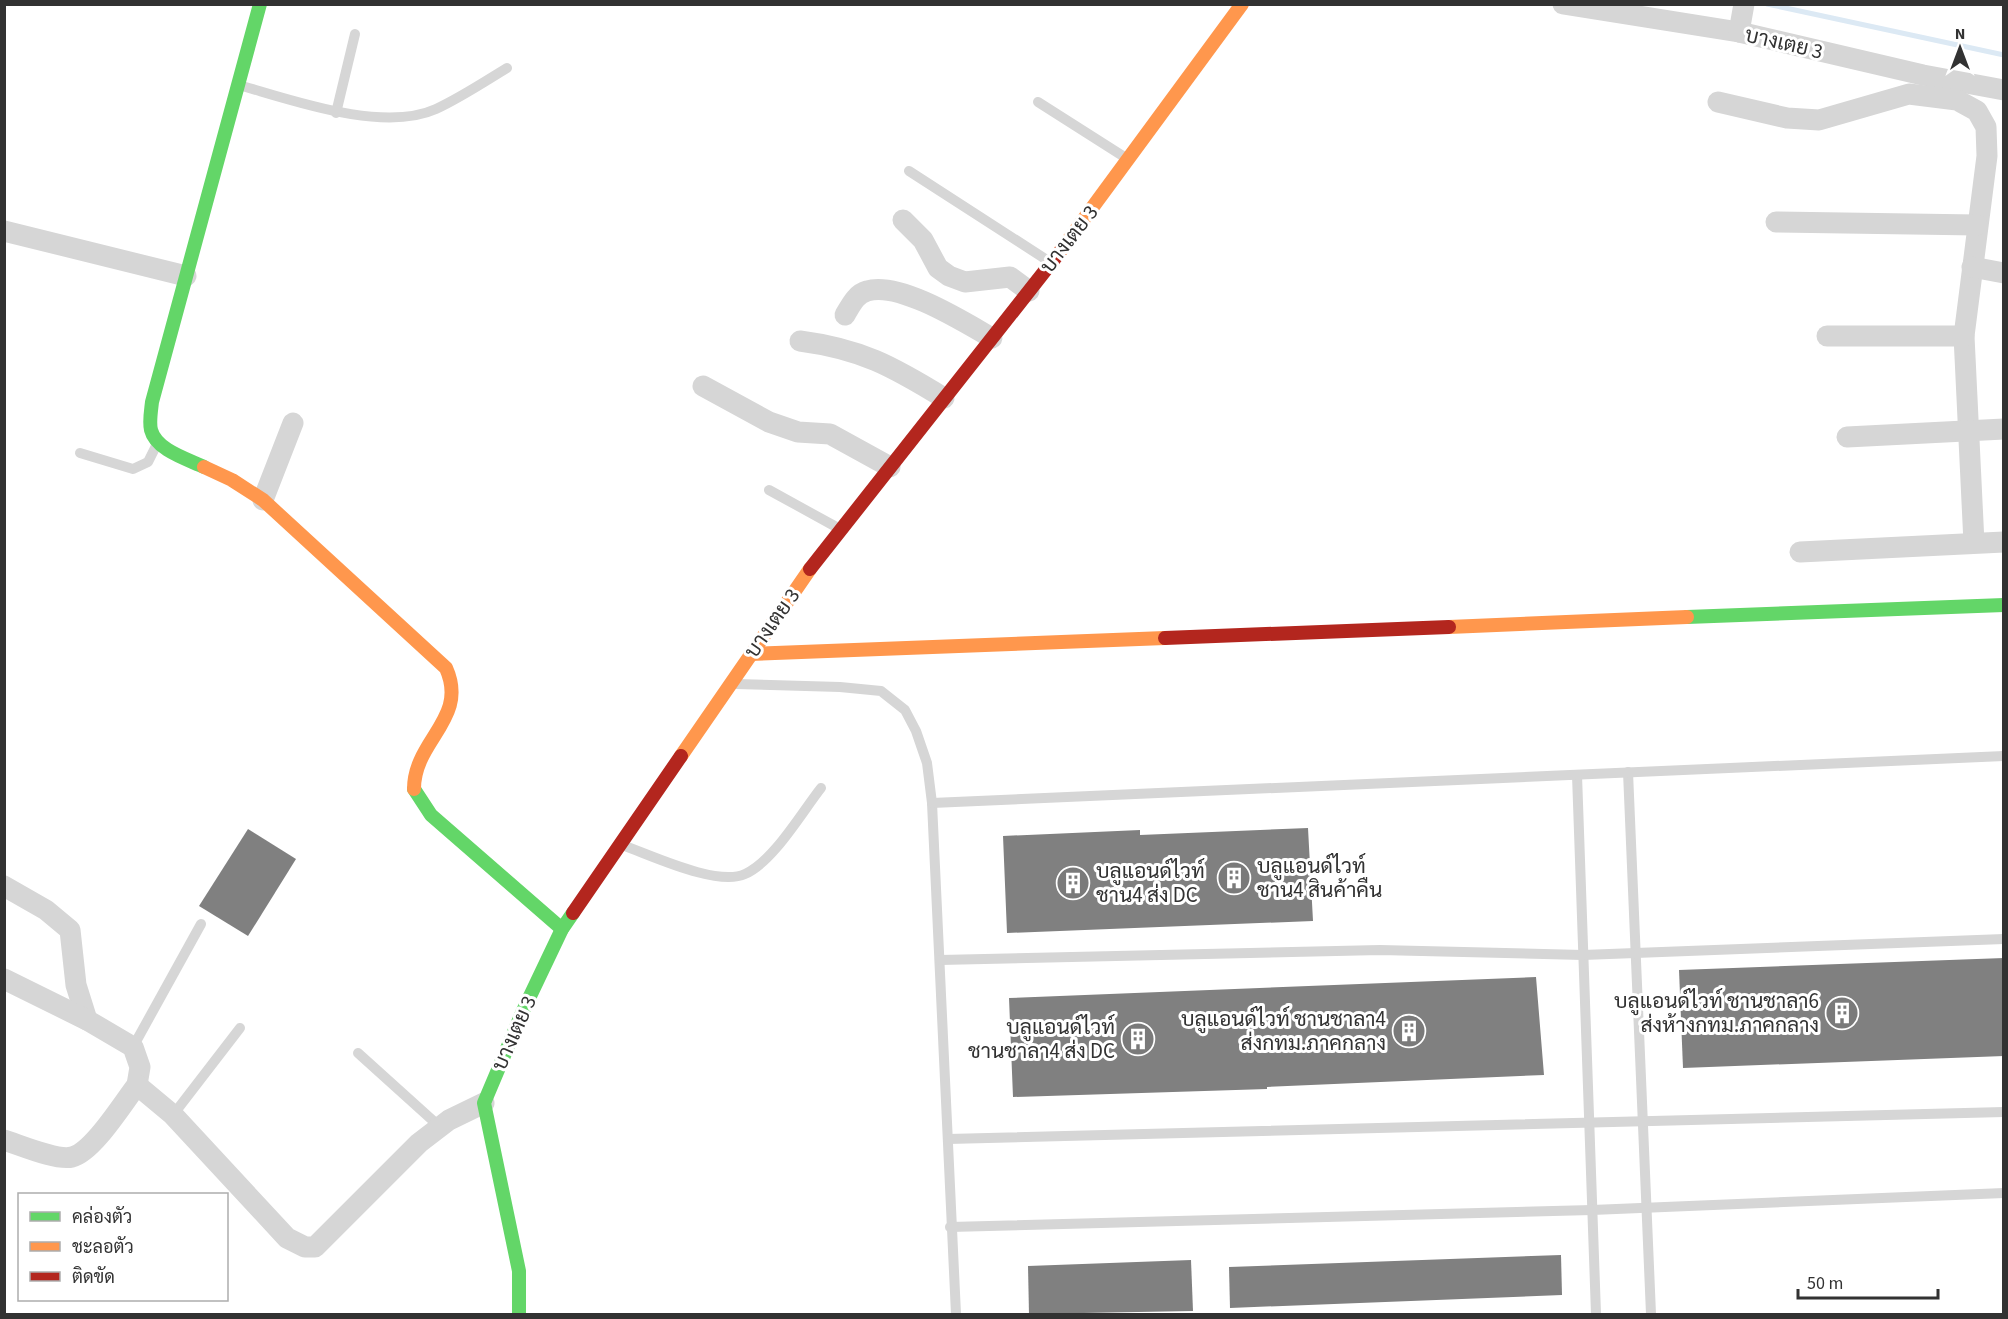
<svg xmlns="http://www.w3.org/2000/svg" width="2008" height="1319" font-family="'Source Sans 3',Sarabun,sans-serif">
	<rect width="100%" height="100%" fill="#fff"/>
	<g fill="none" stroke-linecap="round" stroke-linejoin="round">
		<!-- stream -->
		<polyline stroke="#dce9f4" stroke-width="5" points="1767,4 2004,55"/>
	</g>
	<!-- building -->
	<g fill="#808080">
		<polygon points="1308,828 1313,921 1007,933 1003,836 1140,830 1140,835"/>
		<polygon points="248,829 296,859 248,936 199,906"/>
		<polygon points="2004,958 2004,1056 1683,1068 1679,970"/>
		<polygon points="1536,977 1544,1075 1267,1087 1267,1089 1013,1097 1009,998"/>
		<polygon points="1561,1255 1562,1295 1230,1308 1229,1267"/>
		<polygon points="1191,1260 1193,1311 1029,1314 1028,1266"/>
	</g>
	<g fill="none" stroke-linecap="round" stroke-linejoin="round">
		<!-- lane -->
		<g stroke="#d6d6d6" stroke-width="10">
			<path d="M 239,85 C 292,100 383,133 436,109 C 460,98 484,82 507,68"/>
			<polyline points="1038,102 1126,158"/>
			<polyline points="336,113 355,34"/>
			<polyline points="909,171 1050,262"/>
			<polyline points="80,453 133,469 148,462 157,444"/>
			<polyline points="769,490 840,529"/>
			<polyline points="736,684 840,687 881,691 905,710 916,731 927,763 932,803 956,1314"/>
			<polyline points="1628,772 1651,1314"/>
			<polyline points="1577,775 1596,1314"/>
			<polyline points="932,803 2004,756"/>
			<path d="M 622,845 C 651,855 717,887 745,874 C 773,862 802,812 821,788"/>
			<polyline points="940,960 1380,950 1583,955 2004,939"/>
			<polyline points="133,1047 201,924"/>
			<polyline points="358,1053 440,1127"/>
			<polyline points="173,1115 240,1028"/>
			<polyline points="948,1139 2004,1112"/>
			<polyline points="950,1227 1592,1210 2004,1193"/>
		</g>
		<!-- street -->
		<g stroke="#d6d6d6" stroke-width="21">
			<polyline points="1563,4 1739,32 1923,75 2004,90"/>
			<polyline points="1739,32 1744,4"/>
			<polyline points="1718,102 1787,118 1819,120 1909,94 1957,100 1977,111 1986,127 1987,156 1964,336 1974,543"/>
			<polyline points="903,220 923,240 938,268 949,276 965,282 1010,277 1029,291"/>
			<polyline points="1776,222 1977,225"/>
			<polyline points="4,231 186,276"/>
			<polyline points="1972,267 2004,273"/>
			<path d="M 845,315 C 851,305 856,294 867,291 C 899,281 964,322 992,338"/>
			<polyline points="1827,336 1964,336"/>
			<path d="M 800,341 C 861,349 892,366 944,398"/>
			<polyline points="703,386 769,422 798,432 830,434 890,467"/>
			<polyline points="1847,437 2004,429"/>
			<polyline points="263,500 293,423"/>
			<polyline points="1800,552 2004,542"/>
			<polyline points="4,886 46,910 70,930 76,985 87,1020"/>
			<polyline points="4,979 87,1020 133,1047 140,1067 137,1085"/>
			<path d="M 4,1140 C 20,1145 57,1161 72,1157 C 93,1152 123,1103 137,1085 L 173,1115 L 287,1238 L 305,1247 L 315,1247 L 419,1143 L 449,1120 L 484,1103"/>
		</g>
		<!-- fast -->
		<g stroke="#63d668" stroke-width="14">
			<path d="M 204,467 C 187,459 156,450 151,430 C 149,422 151,411 152,402 L 260,4"/>
			<polyline points="1687,617 2004,605"/>
			<polyline points="414,789 431,815 562,929"/>
			<polyline points="519,1314 519,1271 484,1103 522,1013 562,929 573,913"/>
		</g>
		<!-- slow -->
		<g stroke="#ff974d" stroke-width="14">
			<polyline points="1059,253 1242,4"/>
			<path d="M 204,467 L 232,480 L 263,500 L 446,668 C 469,719 414,740 414,789"/>
			<polyline points="1449,627 1687,617"/>
			<polyline points="750,654 1165,638"/>
			<polyline points="681,756 810,569"/>
		</g>
		<!-- jam -->
		<g stroke="#b3261e" stroke-width="14">
			<polyline points="810,569 1059,253"/>
			<polyline points="1165,638 1449,627"/>
			<polyline points="573,913 681,756"/>
		</g>
	</g>
	<!-- icons -->
	<defs>
		<symbol id="building-disc" viewBox="-11 -11 22 22"><circle r="9.5" fill="#7a7a7a" stroke="#fff"/><path d="M-4-6H4V6H1V3H-1V6H-4ZM-2.5-4.3h1.7v1.8h-1.7ZM.8-4.3h1.7v1.8H.8ZM-2.5-1h1.7V.8h-1.7ZM.8-1h1.7V.8H.8Z" fill="#fff"/></symbol>
	</defs>
	<g fill-rule="evenodd">
		<use href="#building-disc" x="1215" y="859" width="38" height="38"/>
		<use href="#building-disc" x="1054" y="864" width="38" height="38"/>
		<use href="#building-disc" x="1823" y="994" width="38" height="38"/>
		<use href="#building-disc" x="1390" y="1012" width="38" height="38"/>
		<use href="#building-disc" x="1119" y="1020" width="38" height="38"/>
	</g>
	<g text-anchor="middle" stroke-width="6" stroke-linejoin="round" paint-order="stroke">
		<!-- street labels -->
		<g font-size="21" fill="#323232" stroke="#fff">
			<text transform="translate(1784 43) rotate(13)" y="7">บางเตย 3</text>
			<text transform="translate(1069 239) rotate(-52)" y="7">บางเตย 3</text>
			<text transform="translate(772 623) rotate(-55)" y="7">บางเตย 3</text>
			<text transform="translate(514 1033) rotate(-66)" y="7">บางเตย 3</text>
		</g>
		<!-- poi labels -->
		<g font-size="21" fill="#323232" stroke="#fff" text-anchor="end">
			<text x="1257" y="873" text-anchor="start">บลูแอนด์ไวท์<tspan x="1257" dy="24">ชาน4 สินค้าคืน</tspan></text>
			<text x="1096" y="878" text-anchor="start">บลูแอนด์ไวท์<tspan x="1096" dy="24">ชาน4 ส่ง DC</tspan></text>
			<text x="1819" y="1008">บลูแอนด์ไวท์ ชานชาลา6<tspan x="1819" dy="24">ส่งห้างกทม.ภาคกลาง</tspan></text>
			<text x="1386" y="1026">บลูแอนด์ไวท์ ชานชาลา4<tspan x="1386" dy="24">ส่งกทม.ภาคกลาง</tspan></text>
			<text x="1115" y="1034">บลูแอนด์ไวท์<tspan x="1115" dy="24">ชานชาลา4 ส่ง DC</tspan></text>
		</g>
	</g>
	<!-- border -->
	<rect width="2008" height="1319" fill="none" stroke="#323232" stroke-width="12"/>
	<!-- legend -->
	<rect x="18" y="1193" width="210" height="108" fill="#ffffff" stroke="#adadad" stroke-width="1.5"/>
	<rect x="30" y="1212" width="30" height="9" fill="#63d668" stroke="#adadad" stroke-width="1.5"/>
	<text x="72" y="1223" font-size="18" fill="#323232">คล่องตัว</text>
	<rect x="30" y="1242" width="30" height="9" fill="#ff974d" stroke="#adadad" stroke-width="1.5"/>
	<text x="72" y="1253" font-size="18" fill="#323232">ชะลอตัว</text>
	<rect x="30" y="1272" width="30" height="9" fill="#b3261e" stroke="#adadad" stroke-width="1.5"/>
	<text x="72" y="1283" font-size="18" fill="#323232">ติดขัด</text>
	<!-- north arrow -->
	<g transform="translate(1960 48)" stroke="#ffffff" stroke-width="4.5" paint-order="stroke">
	<path d="M0-4.5L10 22L0 15L-10 22Z" fill="#323232"/>
	<text y="-9" font-size="16" font-weight="bold" text-anchor="middle" fill="#323232">N</text>
	</g>
	<!-- scale -->
	<path d="M1798 1289v9h140v-9" fill="none" stroke="#323232" stroke-width="3"/>
	<text x="1807" y="1289" font-size="18" fill="#323232" stroke="#ffffff" stroke-width="4.5" paint-order="stroke">50 m</text>
</svg>
